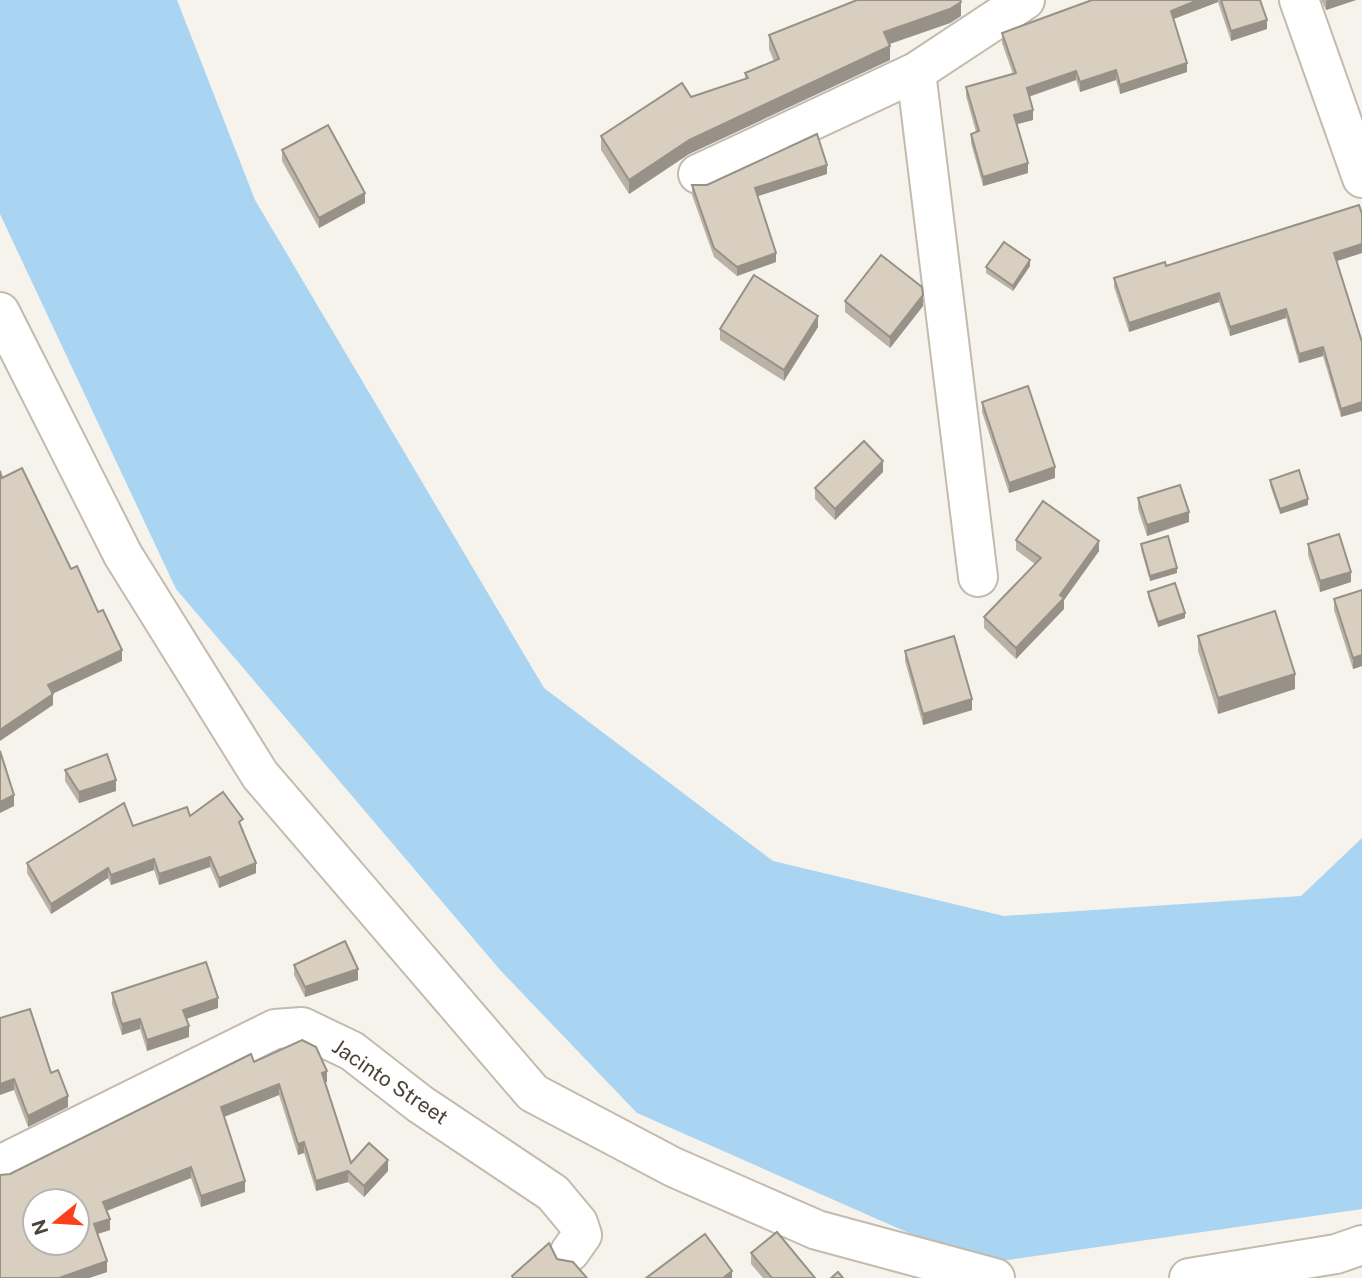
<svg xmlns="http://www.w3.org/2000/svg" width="1362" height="1278" font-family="'Public Sans',sans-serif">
	<rect width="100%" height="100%" fill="#f6f3ec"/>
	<!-- water -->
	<polygon fill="#a9d4f2" points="0,0 177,0 255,200 544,688 773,861 1004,916 1301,896 1362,838 1362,1209 979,1264 637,1113 501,971 176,589 0,214"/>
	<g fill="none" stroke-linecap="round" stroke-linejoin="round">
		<defs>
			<g id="minor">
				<polyline points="1299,0 1362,178"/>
				<polyline points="916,72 978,577"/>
				<polyline points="698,174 916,72 1025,0"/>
				<polyline points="0,312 123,555 260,775 533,1093 673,1167 817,1230 995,1278"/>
				<polyline points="0,1165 275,1029 302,1027 352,1051 420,1104 553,1193 578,1223 582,1235 570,1252"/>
				<polyline points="1189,1278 1336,1254 1362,1245"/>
			</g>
		</defs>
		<!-- minor casing -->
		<use href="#minor" stroke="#c2bbae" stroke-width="42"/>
		<!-- minor -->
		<use href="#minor" stroke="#fff" stroke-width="38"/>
	</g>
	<!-- wall -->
	<g fill="#bab2a6">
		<polygon points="1089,0 1260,0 1267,29 1231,41 1218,2 1173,19 1187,72 1120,94 1116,80 1080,92 1076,80 1029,97 1033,120 1016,124 1028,173 983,186 971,143 971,134 976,132 966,96 966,87 1013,74 1002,43 1002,33 1089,2"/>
		<polygon points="1321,0 1356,0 1326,10"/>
		<polygon points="961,16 950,23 889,44 890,60 689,154 629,194 601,150 601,136 691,97 745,79 745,73 774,61 769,49 769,35"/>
		<polygon points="282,150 365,203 319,228 282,161"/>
		<polygon points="827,174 758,196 776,262 737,276 714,257 692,195 692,185"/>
		<polygon points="1362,214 1362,253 1336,261 1361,342 1341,417 1323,356 1299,363 1286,318 1230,336 1219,302 1129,332 1114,287 1114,278 1166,266"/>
		<polygon points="1030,266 1013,291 986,273 986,267"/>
		<polygon points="845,301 923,306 890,348 845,312"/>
		<polygon points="818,327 784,381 720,340 720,329"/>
		<polygon points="982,402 1055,478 1009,493 982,412"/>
		<polygon points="883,472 835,520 815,499 815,488"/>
		<polygon points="1270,480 1308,505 1280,514 1270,485"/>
		<polygon points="1138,498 1189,522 1147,536 1138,509"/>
		<polygon points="1016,540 1099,551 1064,600 1064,609 1016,659 984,628 984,617 1035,564 1016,550"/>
		<polygon points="1141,544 1177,573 1150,581 1141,549"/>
		<polygon points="1308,544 1351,582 1320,592 1308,555"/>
		<polygon points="1362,590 1362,666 1353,669 1334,610 1334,599"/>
		<polygon points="1148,592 1185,618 1158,627 1148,597"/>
		<polygon points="1198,636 1295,689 1218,714 1198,651"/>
		<polygon points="905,651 972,710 923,725 905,661"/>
		<polygon points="65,770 116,791 79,803 65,781"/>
		<polygon points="190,816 243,829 256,873 219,888 210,867 159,885 154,870 111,885 108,878 51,914 27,873 27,863 133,826"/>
		<polygon points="294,965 358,980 305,997 294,975"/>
		<polygon points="112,993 218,1008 186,1019 189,1037 147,1051 140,1029 122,1035 112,1004"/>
		<polygon points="0,1018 51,1073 68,1107 28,1127 14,1090"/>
		<polygon points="254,1062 327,1082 325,1082 351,1163 388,1171 364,1197 348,1182 316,1191 304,1153 298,1155 279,1095 224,1117 245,1192 201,1207 191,1178 107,1211 110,1230 97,1234 107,1272 89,1278 0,1278 10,1174"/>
		<polygon points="751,1253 815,1278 763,1278 751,1264"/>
	</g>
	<!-- shaded-wall -->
	<g fill="#979187">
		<polygon points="1198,0 1218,0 1218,2 1171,20 1171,11"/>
		<polygon points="1328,0 1356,0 1326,10 1326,1"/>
		<polygon points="961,2 961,16 950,23 884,46 884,32"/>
		<polygon points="1267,20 1267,29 1231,41 1231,31"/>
		<polygon points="890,46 890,60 689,154 629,194 629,180 689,140"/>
		<polygon points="1187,63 1187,72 1120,94 1120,85"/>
		<polygon points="1116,70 1116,80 1080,92 1080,82"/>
		<polygon points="1076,71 1076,80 1027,97 1027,88"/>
		<polygon points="1033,110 1033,120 1014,125 1014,115"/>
		<polygon points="1028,163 1028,173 983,186 983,177"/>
		<polygon points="827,165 827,174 755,197 755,188"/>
		<polygon points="365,193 365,203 319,228 319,218"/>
		<polygon points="1362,244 1362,253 1334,262 1334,253"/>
		<polygon points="776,253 776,262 737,276 737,267"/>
		<polygon points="1030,260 1030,266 1013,291 1013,286"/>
		<polygon points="1219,293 1219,302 1129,332 1129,323"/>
		<polygon points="923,295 923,306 890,348 890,337"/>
		<polygon points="1286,309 1286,318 1230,336 1230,327"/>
		<polygon points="818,316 818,327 784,381 784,370"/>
		<polygon points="1323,347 1323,356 1299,363 1299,354"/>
		<polygon points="1362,402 1362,411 1341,417 1341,409"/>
		<polygon points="883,461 883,472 835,520 835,509"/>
		<polygon points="1055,467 1055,478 1009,493 1009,483"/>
		<polygon points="1308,499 1308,505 1280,514 1280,509"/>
		<polygon points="1189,512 1189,522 1147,536 1147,525"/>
		<polygon points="1099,541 1099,551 1064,600 1064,609 1016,659 1016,648 1060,595"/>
		<polygon points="1177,568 1177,573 1150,581 1150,576"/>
		<polygon points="1351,572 1351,582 1320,592 1320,581"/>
		<polygon points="1185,613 1185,618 1158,627 1158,622"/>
		<polygon points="122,650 122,661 48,696 48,685"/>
		<polygon points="1362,655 1362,666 1353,669 1353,658"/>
		<polygon points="1295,674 1295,689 1218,714 1218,698"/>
		<polygon points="53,694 53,705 0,741 0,730"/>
		<polygon points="972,699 972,710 923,725 923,714"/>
		<polygon points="116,780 116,791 79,803 79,792"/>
		<polygon points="14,795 14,806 0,813 0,802"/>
		<polygon points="210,857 210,867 159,885 159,874"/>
		<polygon points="154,859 154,870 111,885 111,875"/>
		<polygon points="256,863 256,873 219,888 219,878"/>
		<polygon points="108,868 108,878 51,914 51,904"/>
		<polygon points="358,969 358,980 305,997 305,987"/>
		<polygon points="218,998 218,1008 183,1020 183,1010"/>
		<polygon points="140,1019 140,1029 122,1035 122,1024"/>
		<polygon points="189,1026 189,1037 147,1051 147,1040"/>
		<polygon points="327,1071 327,1082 322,1084 322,1073"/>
		<polygon points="14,1079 14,1090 0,1095 0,1084"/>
		<polygon points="279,1084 279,1095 221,1118 221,1107"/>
		<polygon points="68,1096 68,1107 28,1127 28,1116"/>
		<polygon points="304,1142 304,1153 298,1155 298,1144"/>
		<polygon points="388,1160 388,1171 364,1197 364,1186"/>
		<polygon points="191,1167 191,1178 103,1212 103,1202"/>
		<polygon points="348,1171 348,1182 316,1191 316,1181"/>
		<polygon points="245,1181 245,1192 201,1207 201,1196"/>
		<polygon points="110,1219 110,1230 94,1235 94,1224"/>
		<polygon points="107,1261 107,1272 89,1278 59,1278"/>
		<polygon points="732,1271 732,1278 723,1278"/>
	</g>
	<!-- building -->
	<g fill="#d8cfc1" stroke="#979187" stroke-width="2" fill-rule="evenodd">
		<polygon points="857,0 960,0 961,2 950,9 884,32 890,46 689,140 629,180 601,136 682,83 691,97 748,78 745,73 779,59 769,35"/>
		<polygon points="1092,0 1198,0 1171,11 1187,63 1120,85 1116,70 1080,82 1076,71 1027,88 1033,110 1014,115 1028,163 983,177 971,134 979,131 966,87 1016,73 1002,33"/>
		<polygon points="1221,0 1260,0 1267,20 1231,31"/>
		<polygon points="328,125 365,193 319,218 282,150"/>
		<polygon points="817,134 827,165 755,188 776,253 737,267 714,248 692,185 707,185"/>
		<polygon points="1359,205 1362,214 1362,244 1334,253 1362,342 1362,402 1341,409 1323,347 1299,354 1286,309 1230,327 1219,293 1129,323 1114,278 1165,262 1166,266"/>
		<polygon points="1004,242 1030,260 1013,286 986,267"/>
		<polygon points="881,255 922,287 923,295 890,337 845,301"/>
		<polygon points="754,275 818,316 784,370 720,329"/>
		<polygon points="1028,386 1055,467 1009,483 982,402"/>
		<polygon points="864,441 883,461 835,509 815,488"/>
		<polygon points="22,468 71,569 77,566 98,612 103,610 122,650 48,685 53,694 0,730 0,471 2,478"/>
		<polygon points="1299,470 1308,499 1280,509 1270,480"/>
		<polygon points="1180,485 1189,512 1147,525 1138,498"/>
		<polygon points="1043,501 1099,541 1060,595 1064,598 1016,648 984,617 1041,558 1016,540"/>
		<polygon points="1339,534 1351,572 1320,581 1308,544"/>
		<polygon points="1168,536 1177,568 1150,576 1141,544"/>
		<polygon points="1175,583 1185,613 1158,622 1148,592"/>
		<polygon points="1362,590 1362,655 1353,658 1334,599"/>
		<polygon points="1275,611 1295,674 1218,698 1198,636"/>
		<polygon points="954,636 972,699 923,714 905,651"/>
		<polygon points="0,751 14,795 0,802"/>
		<polygon points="107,754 116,780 79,792 65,770"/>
		<polygon points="223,792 243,819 239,822 256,863 219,878 210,857 159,874 154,859 111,875 108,868 51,904 27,863 124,803 133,826 187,807 190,816"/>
		<polygon points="345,941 358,969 305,987 294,965"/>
		<polygon points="206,962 218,998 183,1010 189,1026 147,1040 140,1019 122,1024 112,993"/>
		<polygon points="30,1009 51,1073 58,1070 68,1096 28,1116 14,1079 0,1084 0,1018"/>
		<path d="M 302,1040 L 316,1047 L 327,1071 L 322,1073 L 351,1163 L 369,1143 L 388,1160 L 364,1186 L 348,1171 L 316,1181 L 304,1142 L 298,1144 L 279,1084 L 221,1107 L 245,1181 L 201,1196 L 191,1167 L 103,1202 L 110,1219 L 94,1224 L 107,1261 L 59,1278 L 0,1278 L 0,1175 L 10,1174 L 251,1054 L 254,1062 ZM 35,1201 L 77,1201 L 77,1243 L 35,1243 Z"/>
		<polygon points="777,1232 815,1278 772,1278 751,1253"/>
		<polygon points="705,1234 732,1271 723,1278 646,1278"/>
		<polygon points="549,1243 557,1259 573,1262 587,1278 513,1278 512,1276"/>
		<polygon points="838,1272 843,1278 831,1278"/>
	</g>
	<g text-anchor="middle" stroke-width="7" stroke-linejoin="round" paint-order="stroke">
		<!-- street labels -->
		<g font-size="21" fill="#4b4439" stroke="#fff">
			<text transform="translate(390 1082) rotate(34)" y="7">Jacinto Street</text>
		</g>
	</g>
	<!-- north arrow -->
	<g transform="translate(56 1222) rotate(252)"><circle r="33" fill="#ffffff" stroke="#b7b4b0" stroke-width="2"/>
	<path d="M0-5L12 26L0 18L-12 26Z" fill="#fc3f1d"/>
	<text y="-10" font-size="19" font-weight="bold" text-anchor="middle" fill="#4b4439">N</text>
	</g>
</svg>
